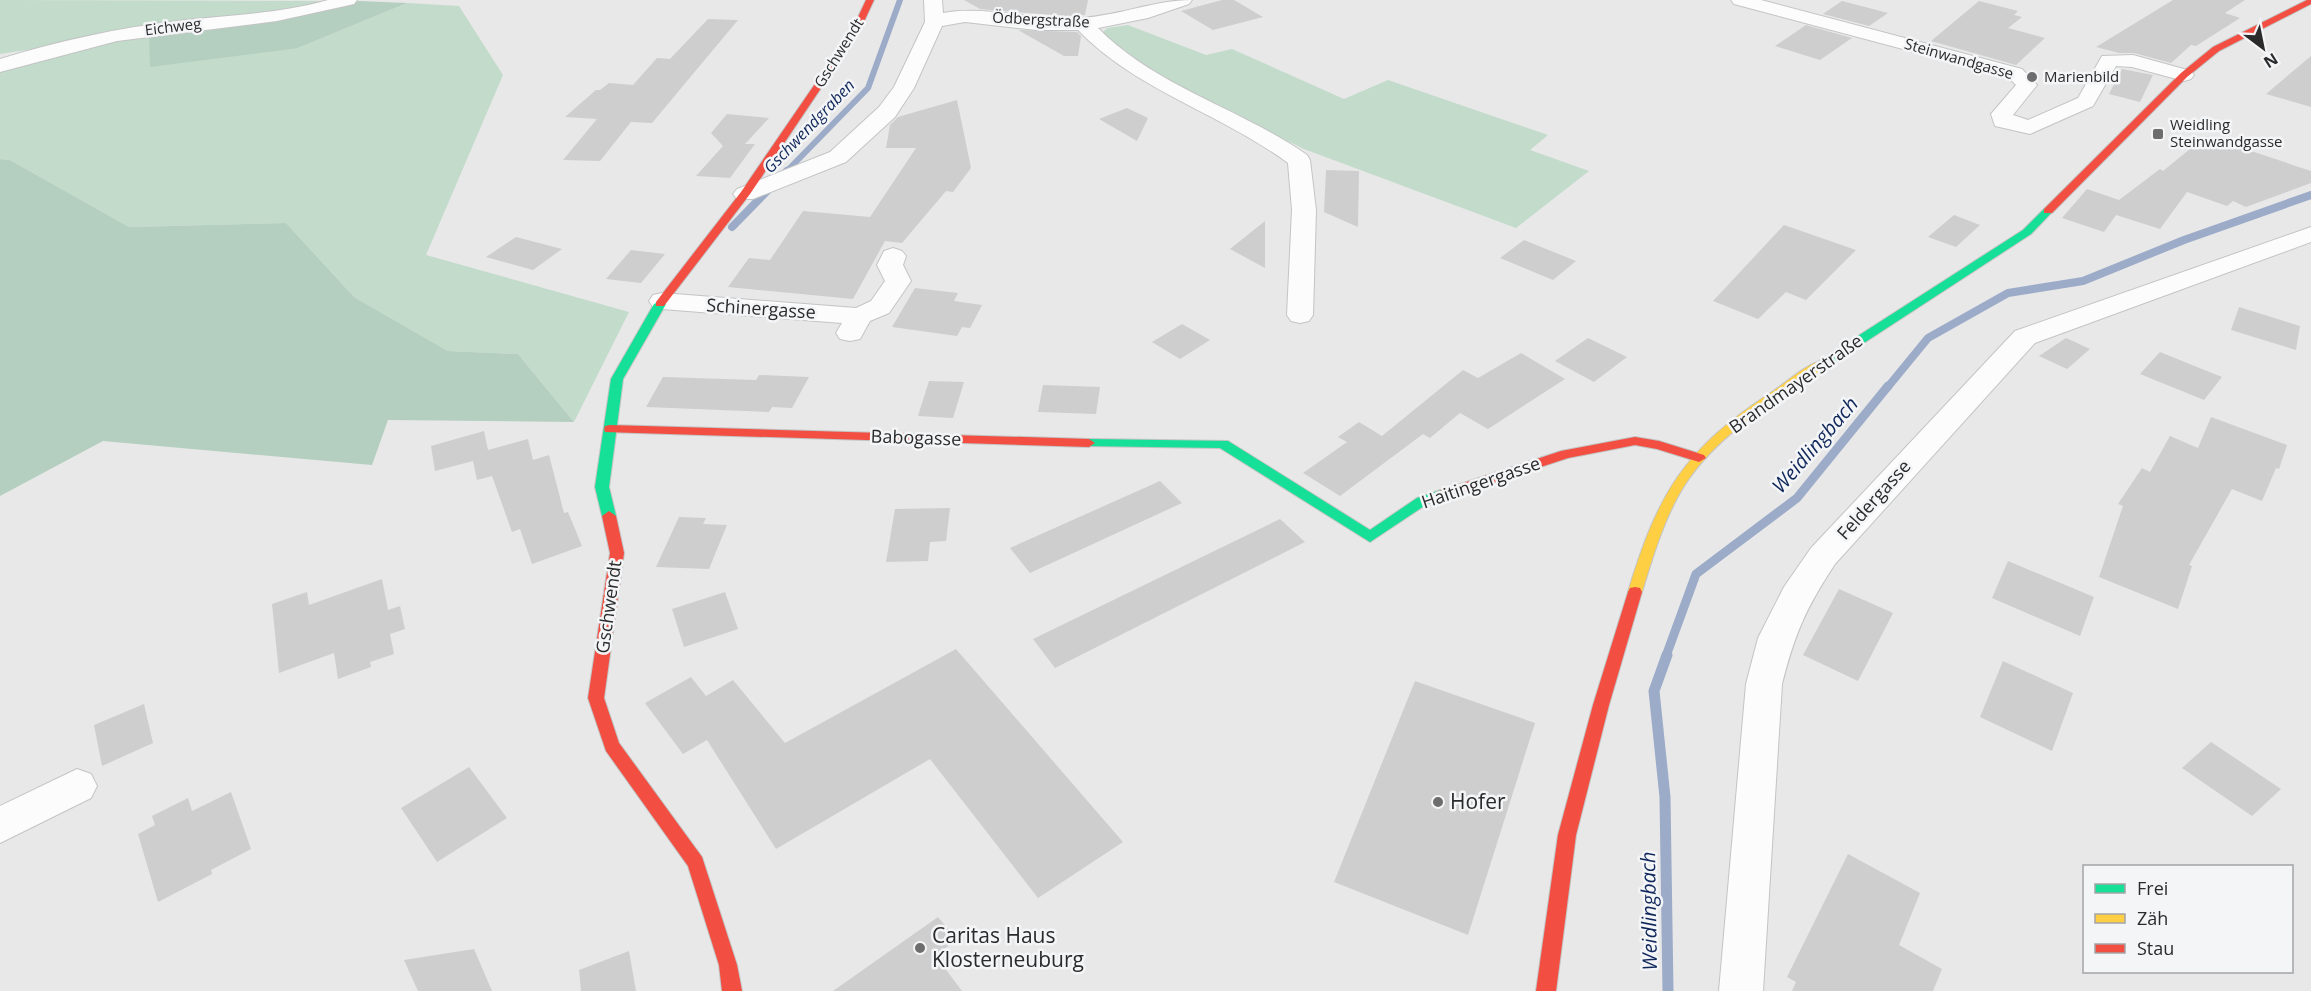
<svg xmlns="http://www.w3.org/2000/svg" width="2311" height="991" font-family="'Open Sans',sans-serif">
	<rect width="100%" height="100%" fill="#e8e8e8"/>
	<!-- green -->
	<g fill="#c2dbcb">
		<polygon points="0,0 359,1 291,17 298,48 407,3 459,6 503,75 426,255 629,312 574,422 518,354 448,351 354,297 286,223 129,227 10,160 0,159 0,72 78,42 0,54"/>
		<polygon points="1128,25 1206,55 1232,49 1344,99 1388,80 1548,135 1530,150 1589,171 1516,228 1304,149 1170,84 1102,33 1107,28"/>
	</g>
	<!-- forest -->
	<g fill="#b4cfbf">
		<polygon points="359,1 407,3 298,48 150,67 149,33 291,17"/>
		<polygon points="0,159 10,160 129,227 286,223 354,297 448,351 518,354 574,422 388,420 372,465 103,441 0,496"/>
	</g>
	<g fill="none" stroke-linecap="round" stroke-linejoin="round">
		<!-- stream-far3 -->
		<polyline stroke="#9cabc8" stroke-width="6" points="785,173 868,88 900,0"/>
		<!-- stream-far2 -->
		<g stroke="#9cabc8" stroke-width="8">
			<polyline points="782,176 787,171"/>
			<polyline points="732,227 772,186"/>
			<polyline points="1887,388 1928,338 2008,293 2083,281 2184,240 2311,195"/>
		</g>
		<!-- stream-far1 -->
		<polyline stroke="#9cabc8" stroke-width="9" points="1666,656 1696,574 1797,498 1888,386"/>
		<!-- stream -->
		<polyline stroke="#9cabc8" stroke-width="11" points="1667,655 1654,691 1665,797 1668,991"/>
	</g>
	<!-- building -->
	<g fill="#cecece">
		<polygon points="964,0 1088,0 1085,15 1063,16 980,9"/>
		<polygon points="1222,0 1234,0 1263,17 1213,30 1181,11"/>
		<polygon points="2173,0 2245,0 2225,13 2240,18 2196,46 2191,45 2171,63 2134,53 2119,53 2096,47"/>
		<polygon points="1842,1 1888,13 1869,26 1823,14"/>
		<polygon points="1979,1 2018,11 2014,15 2022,17 2008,28 2045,38 2016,65 1931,41"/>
		<polygon points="708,19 738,20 652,123 631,122 600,161 563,160 597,119 565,117 596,90 600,90 609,83 633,85 657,58 670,59"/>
		<polygon points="1806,25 1852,38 1820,60 1775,46"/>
		<polygon points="1018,30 1077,32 1081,36 1078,56 1064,56"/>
		<polygon points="2311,56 2311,107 2266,94"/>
		<polygon points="2122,69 2153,75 2140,102 2109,94"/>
		<polygon points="957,100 971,168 953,192 946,191 902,243 885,241 853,299 728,287 749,258 770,260 803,211 870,217 916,148 886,148 890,125 898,117"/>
		<polygon points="1127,108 1148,118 1137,141 1099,119"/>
		<polygon points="727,114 769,118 745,144 755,144 730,178 696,176 723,146 711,133"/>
		<polygon points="2206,136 2311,171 2311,183 2246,207 2233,201 2227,206 2187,192 2160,229 2116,215 2104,232 2062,218 2087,189 2119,200 2160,169 2163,171"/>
		<polygon points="1326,170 1359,171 1358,227 1324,212"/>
		<polygon points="1954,215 1980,225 1956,247 1928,237"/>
		<polygon points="1265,221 1265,268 1230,249"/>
		<polygon points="1784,225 1856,250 1806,300 1786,292 1758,319 1713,301"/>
		<polygon points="516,237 562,249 533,270 486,257"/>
		<polygon points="1524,240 1576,261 1553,280 1500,258"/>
		<polygon points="631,250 665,254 641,283 606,279"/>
		<polygon points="915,288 958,293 954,301 982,305 970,328 962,327 957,336 892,327"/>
		<polygon points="2239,307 2300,326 2296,350 2231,330"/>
		<polygon points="1182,324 1210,340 1180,359 1152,342"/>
		<polygon points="1588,338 1627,357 1594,382 1555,361"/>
		<polygon points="2066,338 2090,349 2067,369 2039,356"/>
		<polygon points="2160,352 2202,369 2222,377 2204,400 2140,374"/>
		<polygon points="1521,353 1565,379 1488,429 1460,413 1430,438 1423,434 1340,496 1303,473 1347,442 1338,437 1359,422 1382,436 1463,370 1478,378"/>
		<polygon points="759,375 809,377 792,408 772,407 769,412 646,407 663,377 756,380"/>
		<polygon points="929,381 964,382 953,418 918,416"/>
		<polygon points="1043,385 1100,387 1096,414 1038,412"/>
		<polygon points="2211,417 2287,445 2279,469 2276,468 2262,501 2232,489 2189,565 2192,566 2178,609 2099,577 2123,506 2118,504 2142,468 2150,472 2170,436 2198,448"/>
		<polygon points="484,431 488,450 528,439 533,460 549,455 564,513 568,512 582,546 532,564 520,529 512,532 492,476 477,480 473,461 435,471 431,446"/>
		<polygon points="1160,481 1182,503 1030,573 1010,548"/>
		<polygon points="950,508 946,541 930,542 928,561 886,562 895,509"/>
		<polygon points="679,517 706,518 703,524 727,525 709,569 656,567"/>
		<polygon points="1280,519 1305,542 1055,668 1033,639"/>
		<polygon points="2008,561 2094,597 2080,636 1992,598"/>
		<polygon points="382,579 388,610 400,606 405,629 390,634 394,654 370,662 371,667 338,679 334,653 279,673 272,604 307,592 309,605"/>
		<polygon points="1839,589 1893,613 1858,681 1803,655"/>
		<polygon points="725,592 738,629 684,647 672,609"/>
		<polygon points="956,649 1123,842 1038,898 930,759 776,849 707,740 683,754 645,703 691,677 706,696 733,680 785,743"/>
		<polygon points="2003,661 2073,693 2052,751 1980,717"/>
		<polygon points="1415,681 1535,723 1468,935 1334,882"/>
		<polygon points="144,704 153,743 102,766 94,725"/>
		<polygon points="2211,742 2281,789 2252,816 2182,768"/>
		<polygon points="469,767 507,818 437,862 401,808"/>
		<polygon points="231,792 251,849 211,870 212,874 158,902 138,834 155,825 152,816 188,798 192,811"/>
		<polygon points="1848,854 1920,893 1899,945 1942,969 1933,991 1792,991 1796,982 1787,977"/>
		<polygon points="938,917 957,940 935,955 962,991 833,991"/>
		<polygon points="474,949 492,991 418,991 404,960"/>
		<polygon points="629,951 636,991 581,991 579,970"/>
	</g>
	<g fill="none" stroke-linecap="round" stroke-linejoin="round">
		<defs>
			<g id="street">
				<path d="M 328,0 L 357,0 L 354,4 L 277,21 L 117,41 L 0,72 L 0,59 C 58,41 118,28 178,21 C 228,15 279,14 328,0 Z"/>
				<path d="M 924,0 L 942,0 L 943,13 C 986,5 1035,21 1080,18 C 1119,16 1154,0 1192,0 L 1189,4 L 1148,18 L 1098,28 C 1156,87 1240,108 1307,155 L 1310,160 L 1316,210 L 1313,315 L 1309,321 L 1300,323 L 1291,321 L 1287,315 L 1292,210 L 1288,163 C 1220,113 1137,91 1078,30 L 1037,30 L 965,22 L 942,26 L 914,88 L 895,117 L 846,162 L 753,199 L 737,199 L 733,194 L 737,189 L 830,152 L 879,107 L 894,87 L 925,22 Z"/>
				<polygon points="1731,0 1761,0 2022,69 2037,85 2013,115 2028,120 2078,98 2102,56 2133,55 2191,71 2194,75 2191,79 2184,81 2132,67 2116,66 2093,106 2030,134 1995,126 1991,114 2016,85 2008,77 1734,4"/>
				<path d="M 2311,227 L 2311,242 L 2035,343 L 1835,564 C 1806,608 1795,633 1782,684 L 1763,991 L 1719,991 L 1746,684 L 1758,638 L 1784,587 L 1811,548 L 2015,331 Z"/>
				<polygon points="893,248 902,251 906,256 903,265 911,281 889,313 870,321 860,339 850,341 840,339 836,333 842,323 662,309 653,307 649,301 653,295 662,293 856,308 871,301 885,281 877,265 884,251"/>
				<polygon points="77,769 91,774 97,786 91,798 0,843 0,806"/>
			</g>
			<g id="fast">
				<polygon points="2048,208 2053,211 2031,234 1827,367 1819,367 1817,364 1819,361 2023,230 2044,209"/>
				<polygon points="660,301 666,304 623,379 609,487 616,516 609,521 602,516 595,487 611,379 654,304"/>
				<polygon points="1089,439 1228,441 1370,530 1417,498 1441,490 1448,495 1446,498 1427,504 1370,542 1220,448 1084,446 1083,443"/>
			</g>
			<path id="slow" d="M 1823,360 L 1827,361 L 1829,364 L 1827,367 C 1776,400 1718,433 1684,486 C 1664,518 1653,556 1642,592 L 1640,596 L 1630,596 L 1628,592 C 1658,493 1684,449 1772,392 C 1787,382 1805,365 1823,360 Z"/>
			<g id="jam">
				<polygon points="866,0 874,0 860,30 750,194 664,306 656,306 656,302 741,192 852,30"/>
				<polygon points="2307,0 2311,0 2311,4 2219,51 2187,77 2052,213 2044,213 2044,209 2181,73 2213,47"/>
				<polygon points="610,425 1089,439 1095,443 1089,447 605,432 604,429 605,426"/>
				<polygon points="1635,437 1659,441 1704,455 1706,458 1699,462 1657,449 1635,445 1568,458 1441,500 1434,495 1436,492 1561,451"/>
				<polygon points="609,511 616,516 624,553 604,698 619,743 702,857 737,965 742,991 722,991 719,965 688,866 606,751 588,698 610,553 602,516"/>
				<polygon points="1635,587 1640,588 1642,592 1609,705 1576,835 1556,991 1536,991 1558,835 1593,705 1628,592 1630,588"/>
			</g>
		</defs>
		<!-- street casing -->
		<use href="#street" stroke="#c3c4c4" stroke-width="2"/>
		<!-- fast casing -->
		<use href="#fast" stroke="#c3c4c4" stroke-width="2"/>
		<!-- slow casing -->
		<use href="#slow" stroke="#c3c4c4" stroke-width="2"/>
		<!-- jam casing -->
		<use href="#jam" stroke="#c3c4c4" stroke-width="2"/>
		<!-- street -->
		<use href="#street" fill="#fcfcfc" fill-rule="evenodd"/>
		<!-- fast -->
		<use href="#fast" fill="#16e098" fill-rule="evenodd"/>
		<!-- slow -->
		<use href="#slow" fill="#ffcf43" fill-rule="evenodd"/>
		<!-- jam -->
		<use href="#jam" fill="#f24e42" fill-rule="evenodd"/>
	</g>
	<!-- markers -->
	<g fill="#6d6d6e" stroke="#f4f5f7" stroke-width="2">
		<circle cx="2032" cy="77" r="6"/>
		<rect x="2152" y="128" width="12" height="12" rx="3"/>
		<circle cx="1438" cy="802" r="6"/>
		<circle cx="920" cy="948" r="6"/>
	</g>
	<g text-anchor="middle" stroke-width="5" stroke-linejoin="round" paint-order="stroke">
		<!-- far-street labels -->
		<g font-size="15" fill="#2b2b2c" stroke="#f4f5f7">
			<text transform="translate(1041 20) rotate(3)" y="5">Ödbergstraße</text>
			<text transform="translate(173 27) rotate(-7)" y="5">Eichweg</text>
			<text transform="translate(839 53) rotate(-58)" y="5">Gschwendt</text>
			<text transform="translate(1959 59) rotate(16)" y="5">Steinwandgasse</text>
		</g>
		<!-- far-poi labels -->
		<g font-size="15" fill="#2b2b2c" stroke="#f4f5f7" text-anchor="start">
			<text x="2044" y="82">Marienbild</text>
			<text x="2170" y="130">Weidling<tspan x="2170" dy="17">Steinwandgasse</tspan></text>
		</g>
		<!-- far-water labels -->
		<g font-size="16" font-style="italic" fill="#0f275a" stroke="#f4f5f7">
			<text transform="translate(809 126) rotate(-46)" y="6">Gschwendgraben</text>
		</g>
		<!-- street labels -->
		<g font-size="18" fill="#2b2b2c" stroke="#f4f5f7">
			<text transform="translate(761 309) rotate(4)" y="6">Schinergasse</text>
			<text transform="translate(1796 384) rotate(-35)" y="6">Brandmayerstraße</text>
			<text transform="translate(916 438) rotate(2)" y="6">Babogasse</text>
			<text transform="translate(1481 483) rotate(-19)" y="6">Haitingergasse</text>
			<text transform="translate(1874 500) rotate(-48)" y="6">Feldergasse</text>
			<text transform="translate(609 607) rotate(-82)" y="6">Gschwendt</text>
		</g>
		<!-- water labels -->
		<g font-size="20" font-style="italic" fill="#0f275a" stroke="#f4f5f7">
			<text transform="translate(1815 445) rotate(-49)" y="7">Weidlingbach</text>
			<text transform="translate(1649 911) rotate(-91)" y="7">Weidlingbach</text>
		</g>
		<!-- near-poi labels -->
		<g font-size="21" fill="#2b2b2c" stroke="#f4f5f7" text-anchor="start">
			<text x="1450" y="809">Hofer</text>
			<text x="932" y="943">Caritas Haus<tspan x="932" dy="24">Klosterneuburg</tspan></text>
		</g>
	</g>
	<!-- legend -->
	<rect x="2083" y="865" width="210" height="108" fill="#f4f5f7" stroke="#a4a4a6" stroke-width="1.5"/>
	<rect x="2095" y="884" width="30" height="9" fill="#16e098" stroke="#a4a4a6" stroke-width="1.5"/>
	<text x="2137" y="895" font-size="18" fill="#2b2b2c">Frei</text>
	<rect x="2095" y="914" width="30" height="9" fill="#ffcf43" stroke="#a4a4a6" stroke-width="1.5"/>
	<text x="2137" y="925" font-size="18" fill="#2b2b2c">Zäh</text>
	<rect x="2095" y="944" width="30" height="9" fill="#f24e42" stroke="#a4a4a6" stroke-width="1.5"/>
	<text x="2137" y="955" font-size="18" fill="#2b2b2c">Stau</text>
	<!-- north arrow -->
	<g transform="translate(2263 48) rotate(148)" stroke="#f4f5f7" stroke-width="4.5" paint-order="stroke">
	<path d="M0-4.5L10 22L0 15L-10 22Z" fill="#2b2b2c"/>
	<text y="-9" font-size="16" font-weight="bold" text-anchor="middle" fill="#2b2b2c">N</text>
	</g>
</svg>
